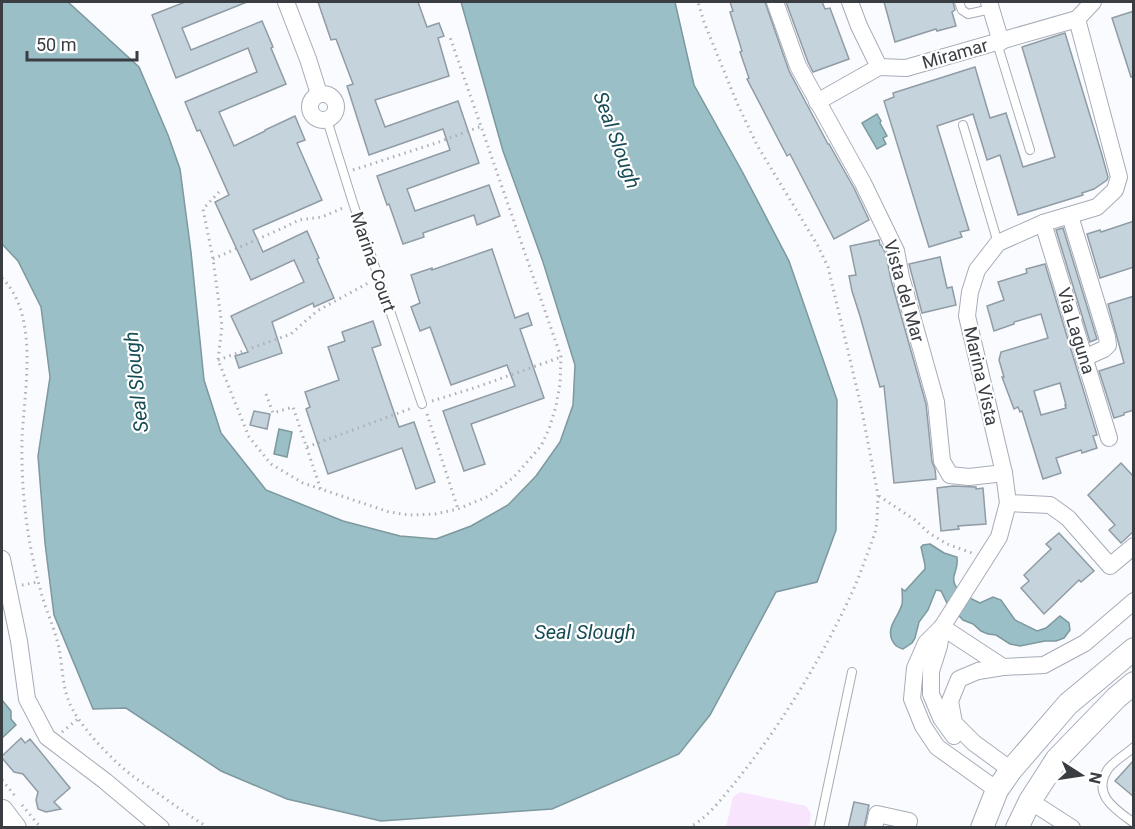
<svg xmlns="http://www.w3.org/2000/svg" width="1135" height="829" font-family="Roboto,sans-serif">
	<rect width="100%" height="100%" fill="#fafbfe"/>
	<!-- green -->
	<polygon fill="#f8e5fd" points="740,792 806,806 811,814 809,827 726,827 733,797"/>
	<!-- water -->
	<g fill="#9abfc6" stroke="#7d989e" stroke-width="1.5">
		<polygon points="2,2 68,2 139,67 168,135 180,169 191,252 204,380 221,433 266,490 343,521 400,536 436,539 471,526 508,505 536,476 560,442 573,405 575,365 543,262 503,151 461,2 675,2 694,85 743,173 789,261 837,400 836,530 817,582 776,592 710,715 679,754 552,809 381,821 287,799 221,771 126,708 93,709 54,615 45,543 38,456 50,377 41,307 18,261 2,244"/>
		<polygon points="877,114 881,121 880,123 887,136 883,138 886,144 877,149 862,123"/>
		<polygon points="279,429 292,432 287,457 274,454"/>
		<path d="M 930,544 L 944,553 L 957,557 C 958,566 956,569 954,576 C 951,591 970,598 980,603 L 993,597 L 1001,600 L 1015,620 L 1037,631 L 1046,628 L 1060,616 L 1069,623 L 1070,630 L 1064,638 L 1056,641 L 1045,641 L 1020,646 L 1010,644 L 996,635 L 988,634 L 981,631 L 973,624 L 963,620 L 947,603 L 941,591 L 936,590 L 928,610 L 919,622 L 915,638 L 912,643 L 903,649 C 897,647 895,646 892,640 C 886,626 899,617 902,604 C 903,599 902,594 902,589 L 905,591 L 925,569 L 925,565 L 921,547 L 923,545 Z"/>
		<polygon points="2,700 11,711 11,719 16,725 2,738"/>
	</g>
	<!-- building -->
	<g fill="#c5d3dc" stroke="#909ca5" stroke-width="1.5" fill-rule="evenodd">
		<polygon points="185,2 247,2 182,28 191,50 262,21 273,47 271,48 286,84 219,112 234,146 265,131 265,130 295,116 305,140 297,143 322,200 253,230 263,252 307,231 319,258 317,259 334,298 314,307 313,303 272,322 282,353 239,368 235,356 248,352 231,316 304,282 294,260 251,280 215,202 229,195 200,130 197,131 185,102 257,72 248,48 176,78 152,15"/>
		<polygon points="318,2 418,2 427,27 439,23 444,36 438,38 449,76 375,100 385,127 458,101 479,163 407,189 415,211 489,185 500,216 477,225 474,215 423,233 424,237 403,244 389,204 387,205 377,176 450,150 443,129 369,155 347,86 353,84 336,39 331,40"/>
		<polygon points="730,2 765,2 789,71 828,144 829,144 854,188 869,220 834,239 790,154 787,156 747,79 749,78 740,52 742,51 730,12 733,11"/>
		<polygon points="786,2 822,2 825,9 830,8 849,59 813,72 808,62"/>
		<polygon points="884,2 953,2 955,10 952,12 956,26 937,31 936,29 895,42"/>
		<polygon points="1134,11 1134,76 1131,77 1112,18"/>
		<polygon points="1065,33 1102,155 1108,177 1107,180 1094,189 1082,193 1083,195 1018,215 1000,155 987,160 973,114 937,126 969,230 960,232 962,237 929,247 884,101 894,97 893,93 975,67 990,118 1006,113 1023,167 1055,157 1022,47"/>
		<polygon points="1134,221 1134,267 1100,278 1087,234 1100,230 1101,232"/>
		<polygon points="1063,228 1097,339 1090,342 1056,230"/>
		<polygon points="879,240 880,245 881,245 886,254 891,280 926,404 932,462 935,469 936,479 894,483 884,386 880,387 860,316 852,291 849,276 856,275 850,246"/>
		<polygon points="492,249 515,318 528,313 532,325 520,329 544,398 471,424 485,464 464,471 443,411 515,386 507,365 451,385 430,327 420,331 411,307 420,303 411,275 432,268 432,270"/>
		<polygon points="940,257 947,288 952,287 956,305 922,313 909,264"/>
		<path d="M 1045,264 L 1097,435 L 1093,436 L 1097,448 L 1082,453 L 1081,450 L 1056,458 L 1061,473 L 1043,479 L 1022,411 L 1020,412 L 1018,407 L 1014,409 L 1002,377 L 1004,377 L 999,360 L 1001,352 L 1048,338 L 1041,314 L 1014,322 L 1014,324 L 994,331 L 987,306 L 1004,300 L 998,282 L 1027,273 L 1026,269 ZM 1060,383 L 1066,405 L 1065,405 L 1066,408 L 1041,415 L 1034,391 Z"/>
		<polygon points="1134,296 1134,410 1124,413 1124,415 1114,418 1099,371 1124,363 1108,304"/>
		<polygon points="373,321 381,345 372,348 399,427 414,422 435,482 416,489 402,448 328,474 306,409 310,407 305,392 339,380 328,347 345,341 342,332"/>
		<polygon points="254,411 270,414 267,429 250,425"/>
		<polygon points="1121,463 1134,477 1134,531 1121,543 1109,530 1115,525 1088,495"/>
		<polygon points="953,486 976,487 976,489 983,488 986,524 958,526 959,529 941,531 937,488"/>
		<polygon points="1059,533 1094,571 1081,582 1079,580 1044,614 1021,588 1029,581 1024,575 1051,549 1046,544"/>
		<polygon points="21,738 25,743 30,739 70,788 54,802 61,809 46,812 38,809 36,800 38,792 23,774 14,772 2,758 2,756"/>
		<polygon points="1134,760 1134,797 1115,781"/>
		<polygon points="854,802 869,805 864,828 848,828"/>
	</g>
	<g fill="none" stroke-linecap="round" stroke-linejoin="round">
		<defs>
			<g id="service">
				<polyline points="959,2 962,10 968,14 991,9"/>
				<polyline points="997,43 1030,150"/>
				<polyline points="327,120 353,203 422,404"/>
				<polyline points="963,125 998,243"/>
				<path d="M 1134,747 C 1126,754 1114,761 1108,769 C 1091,795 1116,810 1134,823"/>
				<polyline points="819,828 852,672"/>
			</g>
			<g id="minor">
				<polyline points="286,2 308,59 319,94"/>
				<polyline points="775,2 798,66 863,183 896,251 901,277 936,402 942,461 950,475 969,477 1004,473"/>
				<polyline points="850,2 859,26 879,67 906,68 1077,19 1093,2"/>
				<polyline points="989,2 1001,42"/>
				<circle cx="323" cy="107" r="13"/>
				<polyline points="817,102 879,67"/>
				<polyline points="1070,216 1107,337 1108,345 1104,349 1084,358"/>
				<polyline points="1043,223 1109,438"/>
				<polyline points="1008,503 1050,505 1068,518 1110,566 1134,546"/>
				<polyline points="2,559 19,641 27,699 47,737 105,781 161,828"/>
				<polyline points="942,627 939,646 931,671 931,694 941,718 954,736"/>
				<polyline points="942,627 1003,667"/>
				<polyline points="1011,770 974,743 954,723 950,701 959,679 978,671 1003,667 1044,665 1085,643 1134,601"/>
				<polyline points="997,790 937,747 923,726 912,699 915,668 926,643 942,627 999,537 1008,503 1004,473 967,316 970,292 977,270 998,243 1043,223 1097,207 1115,190 1119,177 1077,19"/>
				<polyline points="1030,801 1072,828"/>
				<polyline points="874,828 877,814 909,821 907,828"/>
			</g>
			<g id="secondary">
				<polyline points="2,811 15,828"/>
				<polyline points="982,828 997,790 1011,770 1068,704 1134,649"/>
				<polyline points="1017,828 1030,801 1057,759 1116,698 1134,683"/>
			</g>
		</defs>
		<!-- service casing -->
		<use href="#service" stroke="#a6acb8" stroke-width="10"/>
		<!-- minor casing -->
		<use href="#minor" stroke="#a6acb8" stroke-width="18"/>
		<!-- secondary casing -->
		<use href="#secondary" stroke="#a6acb8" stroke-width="24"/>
		<!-- path -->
		<g stroke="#aeb0b4" stroke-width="3" stroke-dasharray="1.5 4.5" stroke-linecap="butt">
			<polyline points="353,170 436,143 482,126"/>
			<polyline points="219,192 203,209 213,259 222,326 218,360 249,437 271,464 303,483 389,512 409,515 435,514 458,509 489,496 514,477 541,446 549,429 556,406 560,384 561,357 450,37"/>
			<polyline points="213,259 285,227 299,220 322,217 345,207"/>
			<path d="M 2,278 C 40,316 24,390 22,440 C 21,492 27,542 41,592 C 46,611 55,629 59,648 C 63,669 62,691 73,710 C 85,732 114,762 134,777 C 141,782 149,787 156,792 C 174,805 191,817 209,828"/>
			<polyline points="218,360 291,334 317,311 370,282"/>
			<polyline points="266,394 273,413 293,407 321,490"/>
			<polyline points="432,401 477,387 561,357"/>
			<polyline points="427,414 458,509"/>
			<polyline points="307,447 412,408"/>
			<polyline points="879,496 915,520 929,533 947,544 972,553"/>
			<polyline points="22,585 38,582"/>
			<polyline points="62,732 78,719"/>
			<polyline points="2,780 16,797"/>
			<polyline points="22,805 41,828"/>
			<path d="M 688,828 C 708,818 723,797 737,780 C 781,725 820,661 850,597 C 860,576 867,554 875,533 L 877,522 L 878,495 L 861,406 L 828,267 L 818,246 L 757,145 L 737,103 L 704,22 L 698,2"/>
		</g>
		<!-- service -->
		<use href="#service" stroke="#fff" stroke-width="8"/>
		<!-- minor -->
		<use href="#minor" stroke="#fff" stroke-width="16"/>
		<!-- secondary -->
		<use href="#secondary" stroke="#fff" stroke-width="22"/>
	</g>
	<g text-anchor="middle" stroke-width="4.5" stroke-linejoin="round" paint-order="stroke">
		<!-- street labels -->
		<g font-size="18" fill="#3a3d42" stroke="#fff">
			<text transform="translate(955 54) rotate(-16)" y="6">Miramar</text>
			<text transform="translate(373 262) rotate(71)" y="6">Marina Court</text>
			<text transform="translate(904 291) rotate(74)" y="6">Vista del Mar</text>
			<text transform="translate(1076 331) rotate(73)" y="6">Via Laguna</text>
			<text transform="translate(981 376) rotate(77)" y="6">Marina Vista</text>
		</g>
		<!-- water labels -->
		<g font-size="20" font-style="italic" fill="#164c55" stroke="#fff">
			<text transform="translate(617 140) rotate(70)" y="7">Seal Slough</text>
			<text transform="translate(136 382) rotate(-96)" y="7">Seal Slough</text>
			<text x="585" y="639">Seal Slough</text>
		</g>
	</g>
	<!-- border -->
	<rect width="1135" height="829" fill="none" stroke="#3a3d42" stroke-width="6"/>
	<!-- north arrow -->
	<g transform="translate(1081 775) rotate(102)" stroke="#ffffff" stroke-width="4.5" paint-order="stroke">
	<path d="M0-4.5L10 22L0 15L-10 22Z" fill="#3a3d42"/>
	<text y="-9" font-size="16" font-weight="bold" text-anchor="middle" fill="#3a3d42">N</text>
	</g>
	<!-- scale -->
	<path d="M27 51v9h110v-9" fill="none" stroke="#3a3d42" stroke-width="3"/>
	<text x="36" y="51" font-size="18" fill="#3a3d42" stroke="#ffffff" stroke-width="4.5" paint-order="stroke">50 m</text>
</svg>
